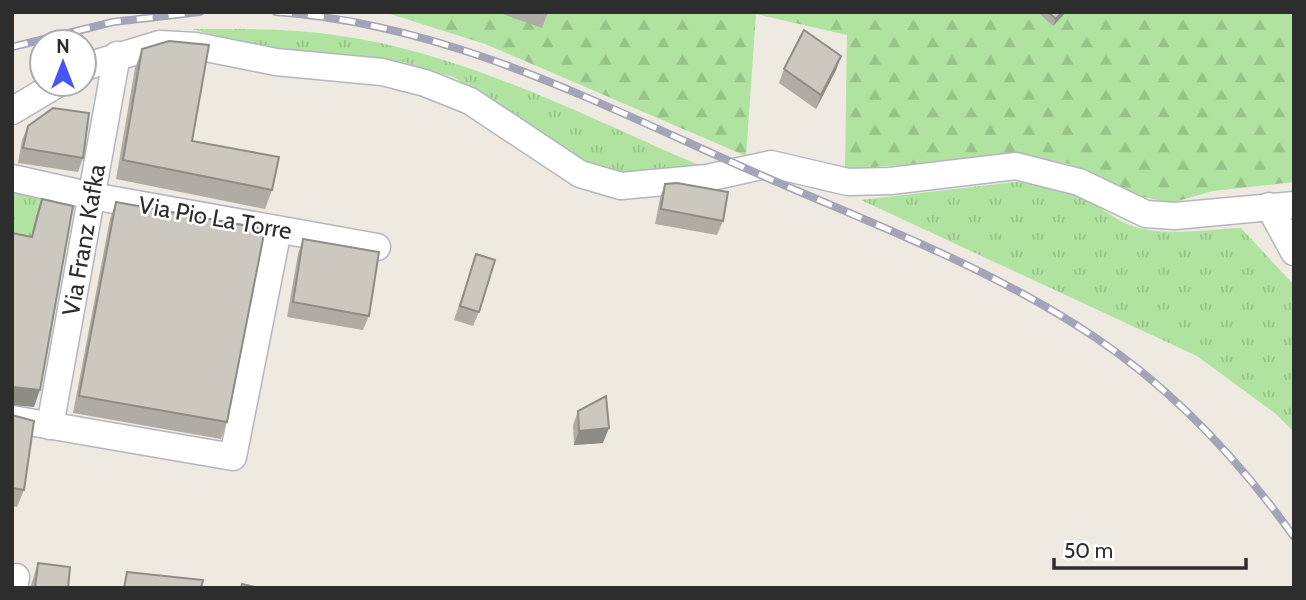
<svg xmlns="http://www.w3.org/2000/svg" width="1306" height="600" font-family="Cabin,sans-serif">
	<defs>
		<pattern id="grass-tufts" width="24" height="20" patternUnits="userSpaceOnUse" patternTransform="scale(1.75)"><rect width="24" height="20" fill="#afe39f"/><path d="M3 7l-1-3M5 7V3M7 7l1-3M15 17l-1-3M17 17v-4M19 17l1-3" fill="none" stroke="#97c389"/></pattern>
		<pattern id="forest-firs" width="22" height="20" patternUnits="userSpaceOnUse" patternTransform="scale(1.75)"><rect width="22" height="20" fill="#afe39f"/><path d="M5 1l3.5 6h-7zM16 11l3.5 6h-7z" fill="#97c389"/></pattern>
	</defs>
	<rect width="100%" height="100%" fill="#eeeae1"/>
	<!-- grass -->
	<g fill="url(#grass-tufts)">
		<path d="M 192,29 C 242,29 292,28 341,36 C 467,54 586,117 701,166 L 690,173 L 597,174 L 456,78 L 403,62 L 328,57 L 246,44 Z"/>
		<path d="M 1015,182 C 1035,183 1055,184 1073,192 C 1096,202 1114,222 1139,228 C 1171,236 1208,229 1241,228 L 1294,285 L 1294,432 L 1276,414 L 1197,356 L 861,200 Z"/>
		<polygon points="12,191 67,206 31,237 12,233"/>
	</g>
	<!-- forest -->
	<polygon fill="url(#forest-firs)" points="384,12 1294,12 1294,182 1213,191 1171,203 1139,196 1069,164 1027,156 845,169 847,35 756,14 746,156 485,44"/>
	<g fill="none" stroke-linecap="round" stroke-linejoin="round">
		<defs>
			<g id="minor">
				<polyline points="84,67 160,44 196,46 276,62 382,72 425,83 470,101 580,174 621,186 707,178 771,164 848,182 890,181 1016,166 1079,182 1146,214 1175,216 1294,205"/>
				<polyline points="12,111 57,84"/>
				<polyline points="12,178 92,196 377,247"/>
				<polyline points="1269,206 1294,252"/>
				<polyline points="12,419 233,457 278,230"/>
				<polyline points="50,426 117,55"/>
				<polyline points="14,588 16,577"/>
			</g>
		</defs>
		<!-- minor casing -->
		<use href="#minor" stroke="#b4b5c0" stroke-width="29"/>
		<!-- minor -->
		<use href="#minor" stroke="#fff" stroke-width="26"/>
		<defs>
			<g id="rail">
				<path d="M 276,12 C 451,24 605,107 763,176 C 875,225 994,269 1096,338 C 1173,390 1240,461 1294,537"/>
				<polyline points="12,47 113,22 200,12"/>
			</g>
		</defs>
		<!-- rail casing -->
		<use href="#rail" stroke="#a3a4b7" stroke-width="8"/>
		<!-- rail -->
		<use href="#rail" stroke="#fff" stroke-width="5" stroke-dasharray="16" stroke-linecap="butt"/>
	</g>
	<!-- wall -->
	<g fill="#aeaca4">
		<polygon points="497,12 548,12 542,28"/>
		<polygon points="1039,12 1066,12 1053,26 1039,13"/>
		<polygon points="142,49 192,141 272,190 265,209 116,179 135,68"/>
		<polygon points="841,56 836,70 816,109 779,83 784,69"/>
		<polygon points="28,126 83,158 78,172 18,163 22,140"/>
		<polygon points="665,184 723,221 717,235 655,224 660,198"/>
		<polygon points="42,199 34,407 31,237 36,216"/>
		<polygon points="116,202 227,422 221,439 73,413 110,219"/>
		<polygon points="303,239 369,316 363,330 287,317 298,254"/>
		<polygon points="476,254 479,312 473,326 454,320"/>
		<polygon points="578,411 603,443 574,445 573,425"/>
		<polygon points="12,415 24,490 17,507 12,506"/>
		<polygon points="38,563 68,588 30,588"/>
	</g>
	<!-- shaded-wall -->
	<g fill="#8d8c86">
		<polygon points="1062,12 1066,12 1053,26 1056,19"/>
		<polygon points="841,56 836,70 816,109 821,95"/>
		<polygon points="13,387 40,390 34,407 12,405 12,388"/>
		<polygon points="609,428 603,443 574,445 579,431"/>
	</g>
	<!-- building -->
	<g fill="#cac8bf" stroke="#8d8c86" stroke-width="2">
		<polygon points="1048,12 1062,12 1056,19"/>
		<polygon points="804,30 841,56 821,95 784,69"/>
		<polygon points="169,41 209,45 192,141 279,157 272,190 123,160 142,49"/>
		<polygon points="53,108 89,113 83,158 23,148 28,126"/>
		<polygon points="677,183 728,192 723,221 661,209 665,184"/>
		<polygon points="42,199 73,206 40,390 13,387 12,388 12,233 32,237"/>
		<polygon points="116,202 265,229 227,422 79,396"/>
		<polygon points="303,239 379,252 369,316 293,302"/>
		<polygon points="476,254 495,260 479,312 460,306"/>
		<polygon points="606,396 609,428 579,431 578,411"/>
		<polygon points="12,415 34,421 24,490 12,488"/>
		<polygon points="38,563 70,567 68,588 35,588"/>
		<polygon points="127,572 203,580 201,588 124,588"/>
		<polygon points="242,584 259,588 241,588"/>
	</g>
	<g text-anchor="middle" stroke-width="5" stroke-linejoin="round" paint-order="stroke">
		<!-- street labels -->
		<g font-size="24" fill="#2d2d2d" stroke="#fff">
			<text transform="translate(215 218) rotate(10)" y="8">Via Pio La Torre</text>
			<text transform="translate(84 240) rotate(-80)" y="8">Via Franz Kafka</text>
		</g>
	</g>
	<!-- border -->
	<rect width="1306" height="600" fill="none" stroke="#2d2d2d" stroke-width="28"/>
	<!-- north arrow -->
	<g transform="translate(63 63)"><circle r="33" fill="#ffffff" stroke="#ababab" stroke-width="2"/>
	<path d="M0-5L12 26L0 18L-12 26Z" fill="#4655f5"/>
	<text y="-10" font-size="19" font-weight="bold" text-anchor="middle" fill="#2d2d2d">N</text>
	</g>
	<!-- scale -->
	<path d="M1054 558v10h192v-10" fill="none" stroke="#2d2d2d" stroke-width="3.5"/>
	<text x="1064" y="558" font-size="21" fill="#2d2d2d" stroke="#ffffff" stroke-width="5" paint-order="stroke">50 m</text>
</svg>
